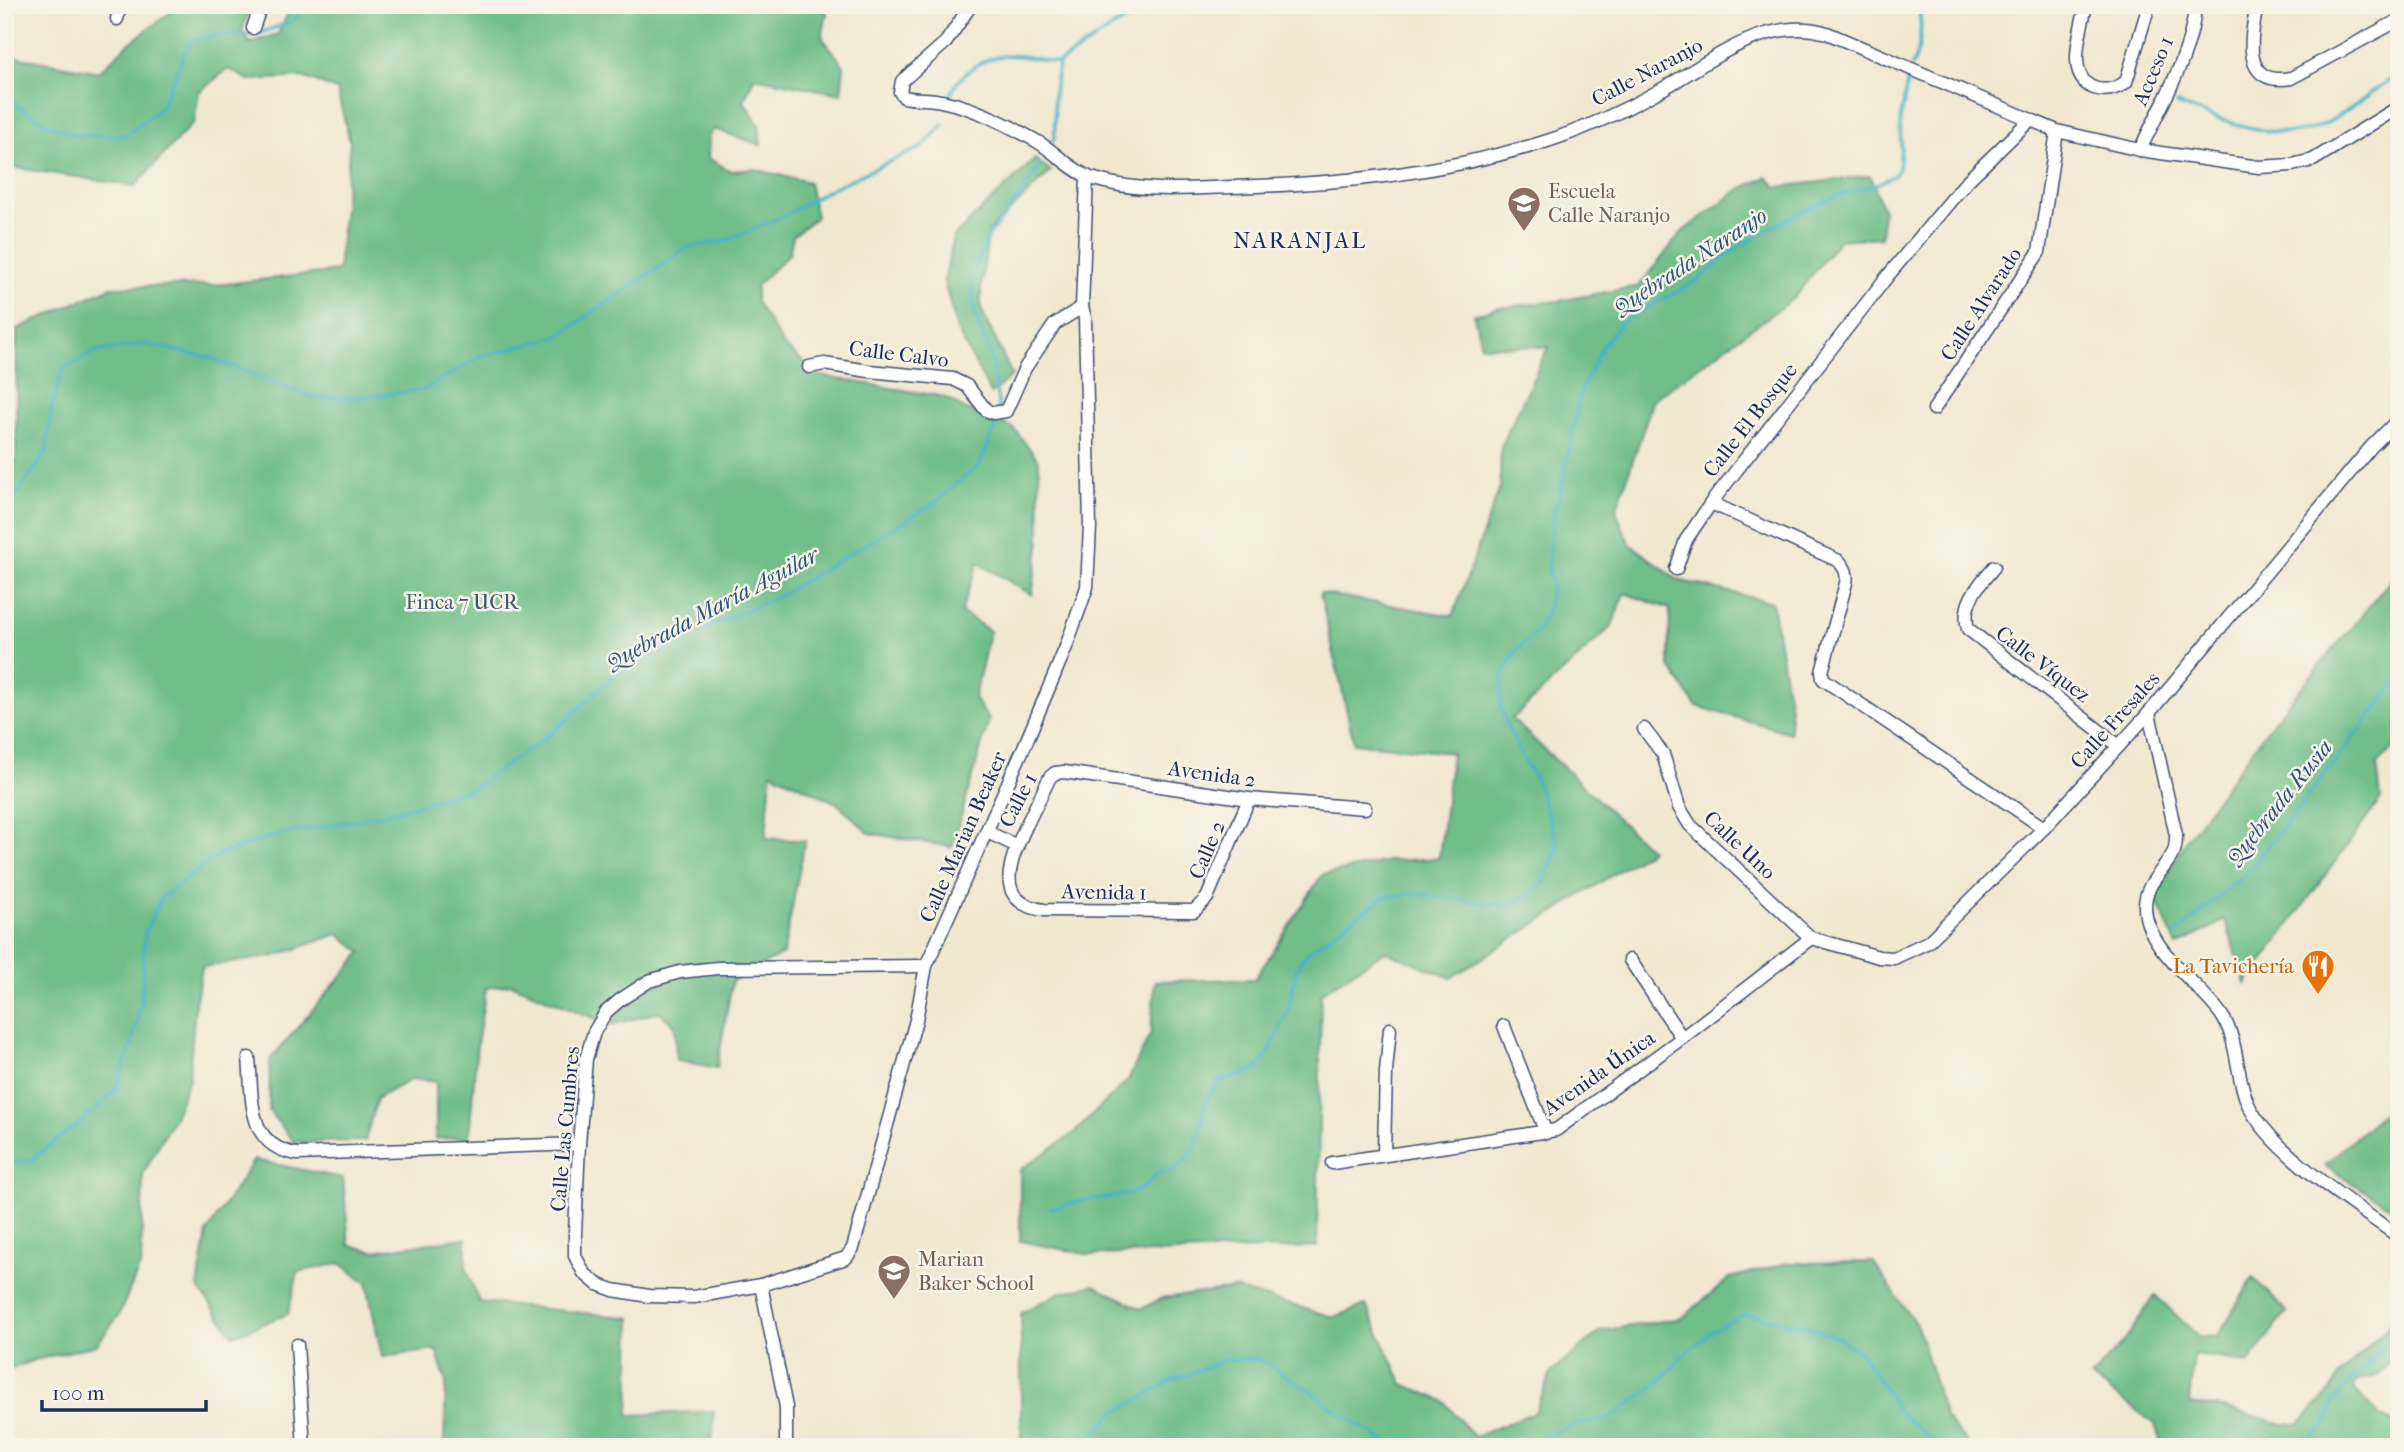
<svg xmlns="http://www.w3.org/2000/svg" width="2404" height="1452" font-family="'IM FELL French Canon',serif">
	<rect width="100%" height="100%" fill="#f7f3e8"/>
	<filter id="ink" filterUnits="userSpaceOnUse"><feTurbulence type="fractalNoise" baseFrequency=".0143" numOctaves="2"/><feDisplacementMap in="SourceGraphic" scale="14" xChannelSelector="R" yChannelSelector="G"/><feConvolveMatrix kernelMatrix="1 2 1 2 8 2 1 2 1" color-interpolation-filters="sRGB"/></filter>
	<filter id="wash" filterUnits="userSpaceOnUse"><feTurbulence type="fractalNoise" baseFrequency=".00686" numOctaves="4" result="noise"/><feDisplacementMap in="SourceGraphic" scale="28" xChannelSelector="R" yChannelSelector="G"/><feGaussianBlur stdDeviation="1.57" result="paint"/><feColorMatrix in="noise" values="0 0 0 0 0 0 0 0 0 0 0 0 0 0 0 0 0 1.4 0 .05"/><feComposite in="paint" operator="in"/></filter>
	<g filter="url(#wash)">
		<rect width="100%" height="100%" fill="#f1e8d0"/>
		<!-- forest -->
		<g fill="#6fbe88" stroke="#457673" stroke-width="2">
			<polygon points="188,5 251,5 242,31 250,43 278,34 292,5 819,5 827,13 822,37 844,66 841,94 754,77 744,101 759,125 761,145 714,129 709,135 708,158 731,171 754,169 809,182 816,217 793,236 789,254 756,286 756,302 785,347 821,376 944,397 968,411 1012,427 1039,460 1040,541 1032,595 978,563 961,612 990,631 974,698 989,720 952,847 869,833 837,803 771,772 766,838 805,841 783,954 732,981 717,1068 676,1060 675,1026 659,1012 611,1025 511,984 486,988 477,1044 469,1137 436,1139 436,1082 412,1079 377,1098 365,1141 294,1142 269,1111 270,1060 362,952 338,934 275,956 202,967 195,1004 189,1079 176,1113 143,1174 141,1264 119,1315 96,1345 34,1360 5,1371 5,466 16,462 17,329 111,287 216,285 338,271 350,142 337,90 303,77 249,80 228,69 199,92 194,122 135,186 11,167 5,160 5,55 99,72 127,45 179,6"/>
			<polygon points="1035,159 1051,171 989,231 981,287 981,309 1012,375 991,394 957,330 944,281 954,236"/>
			<polygon points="1870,176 1883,209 1881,237 1839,240 1794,298 1653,400 1616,511 1629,543 1678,580 1772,602 1790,708 1790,733 1696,706 1669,666 1670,609 1624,593 1612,626 1512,719 1651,850 1451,978 1385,951 1321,993 1317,1247 1091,1255 1020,1241 1020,1170 1074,1133 1128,1080 1151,1033 1155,981 1255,979 1322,875 1389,861 1439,858 1452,753 1354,743 1320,593 1453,616 1500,487 1501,447 1548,347 1481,346 1474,315 1496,308 1558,301 1639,286 1683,231 1740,189 1767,177 1777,187"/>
			<polygon points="2399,570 2399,743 2377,764 2381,799 2246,984 2225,920 2177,946 2155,898 2187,839 2272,723"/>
			<polygon points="2399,1099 2399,1213 2324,1165"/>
			<polygon points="254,1160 343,1178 349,1245 373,1251 466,1238 466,1268 479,1302 631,1318 629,1415 714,1411 712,1445 719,1447 444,1447 446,1382 436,1350 382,1357 367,1283 340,1263 298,1272 288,1314 233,1335 198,1287 207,1232"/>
			<polygon points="1873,1262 1917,1326 1945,1417 1970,1447 1230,1447 1228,1445 1226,1447 1021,1447 1021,1313 1059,1293 1094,1285 1142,1309 1162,1298 1235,1289 1334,1317 1366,1305 1403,1384 1444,1401 1474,1437 1535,1412 1551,1373 1600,1331 1682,1318 1730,1278 1788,1263"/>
			<polygon points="2253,1278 2287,1311 2248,1363 2194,1354 2189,1404 2224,1408 2283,1424 2299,1424 2331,1391 2338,1377 2399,1315 2399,1352 2379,1375 2357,1381 2354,1389 2380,1416 2399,1425 2399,1447 2162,1447 2155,1424 2091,1377 2124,1342 2155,1295 2198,1336 2217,1337"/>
		</g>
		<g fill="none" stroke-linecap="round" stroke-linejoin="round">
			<!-- stream -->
			<g stroke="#48b2c6" stroke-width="3.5">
				<path d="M 1912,66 C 1921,48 1923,25 1918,5"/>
				<polyline points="5,97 40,120 75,136 126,135 160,109 190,41 218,35 254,35 291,22 308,5"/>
				<path d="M 949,101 C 954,84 956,82 970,70 C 997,47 1026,57 1058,63"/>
				<path d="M 2177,104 C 2219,118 2279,146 2323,125 C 2349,112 2374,89 2399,74"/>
				<polyline points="1050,146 1055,137 1054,92 1059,63 1116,25 1161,5"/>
				<polyline points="999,409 991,356 974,311 972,275 989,236 1021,195 1040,164"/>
				<polyline points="5,500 15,497 46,453 52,404 64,368 97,351 144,344 208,357 315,398 362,397 423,390 481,356 557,337 688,247 726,241 785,215 832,188 922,147 943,125"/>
				<polyline points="2175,935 2248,872 2399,680"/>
				<polyline points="5,1165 31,1160 82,1121 115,1091 130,1048 141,1006 145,932 161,898 219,855 270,837 384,814 472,789 553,732 614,676 704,629 779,596 936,502 980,464 1000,416"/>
				<path d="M 1051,1208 C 1065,1205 1080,1200 1095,1199 C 1121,1196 1143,1197 1158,1172 L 1169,1171 L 1180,1165 L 1195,1149 L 1207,1098 L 1220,1081 L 1256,1070 L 1269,1053 L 1288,1011 L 1296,970 L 1307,952 L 1384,897 L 1416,893 L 1473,902 L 1512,905 L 1544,883 L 1558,845 L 1535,777 L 1526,764 L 1508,728 L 1501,707 L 1502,676 L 1516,651 L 1537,631 L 1547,611 L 1552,585 L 1548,565 L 1553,517 L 1562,485 L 1581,391 L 1603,345 L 1620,324 L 1657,302 L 1683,289 L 1711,270 L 1727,255 L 1763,232 L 1811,207 L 1839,195 L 1877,184 L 1895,175 L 1899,168 L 1901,148 L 1900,121 L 1909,73"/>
				<polyline points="1084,1447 1090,1438 1113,1414 1173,1380 1225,1360 1258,1359 1308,1389 1332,1408 1394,1447"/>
				<polyline points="1511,1447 1529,1443 1579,1423 1608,1419 1656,1385 1680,1359 1712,1331 1746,1314 1806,1326 1838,1337 1862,1354 1900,1413 1940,1447"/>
				<polyline points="2293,1447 2307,1441 2327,1424 2332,1404 2353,1379 2399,1333"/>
			</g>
		</g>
	</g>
	<g filter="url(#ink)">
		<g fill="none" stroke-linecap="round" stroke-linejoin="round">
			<defs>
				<g id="street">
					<path d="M 971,5 L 946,42 L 902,81 L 900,92 L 904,97 C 916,100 929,98 941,101 C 974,107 1009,125 1038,142 C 1055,152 1072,171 1091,178 C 1137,193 1184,189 1232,187 C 1337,184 1440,174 1541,143 C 1580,131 1621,112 1657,92 C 1708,64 1765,14 1827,33 L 2057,131 L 2140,150 L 2259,167 L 2292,165 L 2313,160 L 2399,107"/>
					<path d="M 2086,5 C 2082,28 2064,77 2094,88 C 2106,92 2116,89 2126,82 L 2149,5"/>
					<path d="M 2257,5 C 2251,36 2240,87 2291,78 L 2399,20"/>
					<polyline points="117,19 120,5"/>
					<polyline points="253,28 261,5"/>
					<path d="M 2140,150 C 2160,107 2193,53 2195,5"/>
					<polyline points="809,367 824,364 869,371 953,379 967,386 986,410 993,413 1006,411 1025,368 1055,324 1082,307"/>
					<polyline points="1934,409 2039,252 2057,131"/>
					<path d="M 1711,503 L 1839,561 C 1845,568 1848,574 1846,583 L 1822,672 L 1823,679 L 2044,828"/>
					<path d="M 1994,567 C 1979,585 1961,603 1968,629 L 2119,746"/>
					<polyline points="1676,569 1686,540 1711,503 1886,278 1968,180 2030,120"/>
					<path d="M 2149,713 L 2176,835 C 2176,840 2176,846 2174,851 C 2165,871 2145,882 2145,906 C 2144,946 2197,982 2220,1013 C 2239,1038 2235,1075 2248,1104 C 2270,1152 2355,1205 2399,1237"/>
					<polyline points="1644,729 1663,754 1679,807 1690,825 1811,938 1879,957 1894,958 1928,942 2044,828 2149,713 2371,447 2399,419"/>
					<path d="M 1249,799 L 1207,898 L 1194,911 L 1044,910 C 991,902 1011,859 1026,826 C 1034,810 1042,793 1050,777 L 1055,773 L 1064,772 L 1249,799 L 1365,808"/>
					<polyline points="987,832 1017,846"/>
					<polyline points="1630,960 1682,1038"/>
					<polyline points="1504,1026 1546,1133"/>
					<path d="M 249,1058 C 253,1099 246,1146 297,1154 L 579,1144"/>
					<polyline points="1384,1154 1386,1071 1390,1029"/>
					<polyline points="1332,1163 1556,1130 1682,1038 1811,938"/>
					<polyline points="761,1285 694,1297 649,1296 613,1290 597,1284 584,1273 575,1256 575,1233 579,1144 586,1059 594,1032 606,1012 620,1000 649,981 680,972 717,968 926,966"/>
					<polyline points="297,1345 304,1447"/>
					<polyline points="786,1447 786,1407 761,1285 846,1258 853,1248 916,1020 926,966 1024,747 1066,647 1087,587 1090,527 1085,318 1082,307 1087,177"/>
				</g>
			</defs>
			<!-- street casing -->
			<use href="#street" stroke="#3b4b6f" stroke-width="15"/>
			<!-- street -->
			<use href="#street" stroke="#fff" stroke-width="12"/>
		</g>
	</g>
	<!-- icons -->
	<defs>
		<symbol id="school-pin" viewBox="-11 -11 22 30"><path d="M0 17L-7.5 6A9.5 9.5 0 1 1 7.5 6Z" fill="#8d6e63" stroke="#f7f3e8"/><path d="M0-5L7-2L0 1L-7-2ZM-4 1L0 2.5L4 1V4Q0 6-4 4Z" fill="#fff"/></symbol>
		<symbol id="restaurant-pin" viewBox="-11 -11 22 30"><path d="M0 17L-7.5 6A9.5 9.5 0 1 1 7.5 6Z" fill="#e8710a" stroke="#f7f3e8"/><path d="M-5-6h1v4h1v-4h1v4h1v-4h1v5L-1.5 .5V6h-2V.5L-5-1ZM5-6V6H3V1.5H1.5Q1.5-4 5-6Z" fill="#fff"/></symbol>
	</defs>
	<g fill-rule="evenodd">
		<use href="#school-pin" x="1505" y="184" width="38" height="52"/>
		<use href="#restaurant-pin" x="2299" y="947" width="38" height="52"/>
		<use href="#school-pin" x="875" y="1252" width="38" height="52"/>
	</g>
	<g text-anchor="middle" stroke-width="5" stroke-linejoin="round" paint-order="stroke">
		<!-- street labels -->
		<g font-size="21" fill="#1b2f5e" stroke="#f7f3e8">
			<text transform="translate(2153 71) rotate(-67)" y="7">Acceso 1</text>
			<text transform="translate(1647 72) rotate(-28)" y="7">Calle Naranjo</text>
			<text transform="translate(1981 304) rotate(-57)" y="7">Calle Alvarado</text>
			<text transform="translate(899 354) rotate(7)" y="7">Calle Calvo</text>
			<text transform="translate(1750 420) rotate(-52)" y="7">Calle El Bosque</text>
			<text transform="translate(2043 664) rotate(37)" y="7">Calle Víquez</text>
			<text transform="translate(2115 720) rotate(-48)" y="7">Calle Fresales</text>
			<text transform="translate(1212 774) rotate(8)" y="7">Avenida 2</text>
			<text transform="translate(1018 800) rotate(-63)" y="7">Calle 1</text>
			<text transform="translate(963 837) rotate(-66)" y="7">Calle Marian Beaker</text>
			<text transform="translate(1740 845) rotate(43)" y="7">Calle Uno</text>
			<text transform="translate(1207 850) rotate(-67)" y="7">Calle 2</text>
			<text transform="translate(1104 892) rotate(1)" y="7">Avenida 1</text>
			<text transform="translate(1599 1073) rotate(-35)" y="7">Avenida Única</text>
			<text transform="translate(565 1129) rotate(-85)" y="7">Calle Las Cumbres</text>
		</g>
		<!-- education labels -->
		<g font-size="21" fill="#785e54" stroke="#f7f3e8" text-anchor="start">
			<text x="1548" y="198">Escuela<tspan x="1548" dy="24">Calle Naranjo</tspan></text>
			<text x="918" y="1266">Marian<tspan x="918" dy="24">Baker School</tspan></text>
		</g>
		<!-- park labels -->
		<g font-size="21" fill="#375b6f" stroke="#f7f3e8">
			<text x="462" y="609">Finca 7 UCR</text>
		</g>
		<!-- food labels -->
		<g font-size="21" fill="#c56008" stroke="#f7f3e8" text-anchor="end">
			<text x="2294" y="973">La Tavichería</text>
		</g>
		<!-- neighbourhood labels -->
		<g font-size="23" letter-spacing="2" fill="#1b2f5e" stroke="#f7f3e8">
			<text x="1300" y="248">NARANJAL</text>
		</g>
		<!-- water labels -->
		<g font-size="23" font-style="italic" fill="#28567d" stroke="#f7f3e8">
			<text transform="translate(1690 261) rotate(-33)" y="8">Quebrada Naranjo</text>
			<text transform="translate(712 608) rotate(-28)" y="8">Quebrada María Aguilar</text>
			<text transform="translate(2279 802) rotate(-51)" y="8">Quebrada Rusia</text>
		</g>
	</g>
	<!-- margin -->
	<rect width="2404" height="1452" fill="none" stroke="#f7f3e8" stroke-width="28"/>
	<!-- scale -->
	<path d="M42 1400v10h164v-10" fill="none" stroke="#1b2f5e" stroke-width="3.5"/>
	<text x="52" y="1400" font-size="21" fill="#1b2f5e" stroke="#f7f3e8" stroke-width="5" paint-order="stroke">100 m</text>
</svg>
